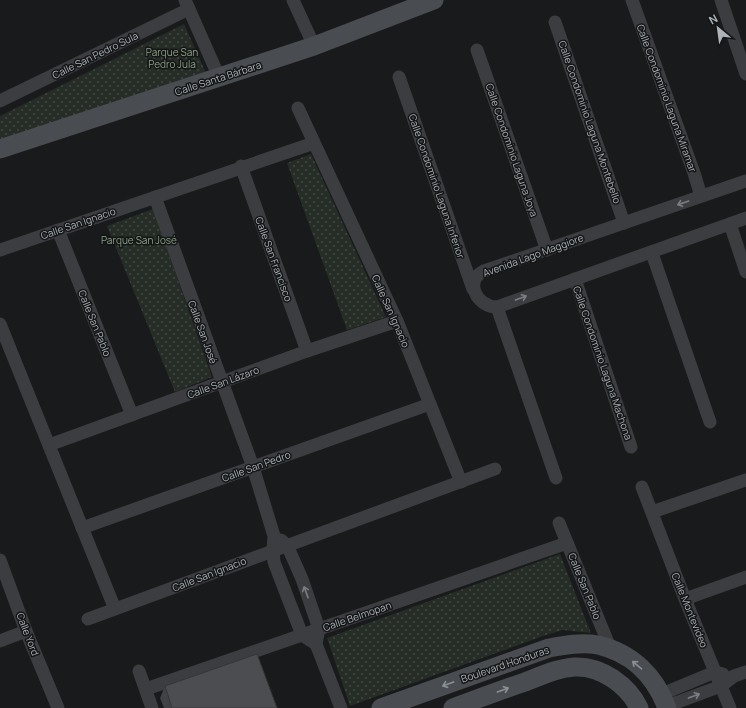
<svg xmlns="http://www.w3.org/2000/svg" width="746" height="708" font-family="Manrope,sans-serif">
	<defs>
		<pattern id="grass-dots" width="8" height="8" patternUnits="userSpaceOnUse"><rect width="8" height="8" fill="#262d26"/><path d="M2 2h.1M6 6h.1" fill="none" stroke="#434943" stroke-width="1.8" stroke-linecap="round"/></pattern>
	</defs>
	<rect width="100%" height="100%" fill="#191a1b"/>
	<!-- grass -->
	<g fill="url(#grass-dots)">
		<polygon points="184,24 206,73 0,140 0,116"/>
		<polygon points="311,154 386,317 347,330 287,163"/>
		<polygon points="153,209 212,377 175,392 107,226"/>
		<polygon points="560,554 591,633 563,630 546,635 350,706 327,638"/>
	</g>
	<g fill="none" stroke-linecap="round" stroke-linejoin="round">
		<!-- street -->
		<g stroke="#3b3d40" stroke-width="13">
			<polyline points="185,0 219,77"/>
			<polyline points="293,0 314,46"/>
			<polyline points="632,0 694,173 701,196"/>
			<polyline points="721,0 746,74"/>
			<polyline points="555,22 624,223"/>
			<polyline points="477,50 547,250"/>
			<polyline points="399,77 473,289"/>
			<polyline points="0,101 189,9"/>
			<polyline points="298,108 397,321 461,482"/>
			<polyline points="241,166 307,351"/>
			<path d="M 746,181 L 484,271 C 464,280 476,307 497,307 L 746,218"/>
			<polyline points="155,197 253,467 274,536 273,550 274,562 302,635 316,644"/>
			<polyline points="730,224 746,272"/>
			<polyline points="58,230 132,415"/>
			<polyline points="0,250 314,143"/>
			<polyline points="651,252 654,259 710,422"/>
			<polyline points="575,279 631,447"/>
			<polyline points="497,307 556,478"/>
			<polyline points="0,324 115,609"/>
			<polyline points="49,445 307,351 397,321"/>
			<polyline points="642,487 685,599 730,708"/>
			<polyline points="652,512 746,480"/>
			<polyline points="559,523 611,650"/>
			<polyline points="82,528 430,404"/>
			<polyline points="281,540 287,545 302,579 319,629 316,644 341,708"/>
			<polyline points="0,560 26,631 58,708"/>
			<polyline points="685,599 746,577"/>
			<polyline points="88,619 495,469"/>
			<polyline points="0,641 26,631"/>
			<polyline points="139,671 152,708"/>
			<polyline points="146,689 567,543"/>
			<polyline points="662,694 715,672 723,674"/>
			<polyline points="667,706 721,686 734,676 746,672"/>
		</g>
		<!-- secondary -->
		<g stroke="#494c50" stroke-width="19">
			<polyline points="0,149 314,46 434,0"/>
			<path d="M 381,708 L 549,648 C 565,645 582,642 598,645 C 632,653 655,676 667,708"/>
			<path d="M 453,708 C 477,699 501,690 525,682 C 541,676 557,668 575,667 C 601,666 628,685 639,708"/>
		</g>
	</g>
	<!-- wall -->
	<polygon fill="#414245" points="165,686 277,708 164,708 160,698"/>
	<!-- building -->
	<polygon fill="#4c4d50" stroke="#353638" points="257,654 277,708 172,708 165,686"/>
	<!-- one-way arrows -->
	<defs><path id="oneway-shaft" d="M-6 0H5M1.5-3L5.5 0L1.5 3" fill="none" stroke-width="1.6" stroke-linecap="round" stroke-linejoin="round"/></defs>
	<g stroke="#7a7e83">
		<use href="#oneway-shaft" transform="translate(683 203) rotate(161)"/>
		<use href="#oneway-shaft" transform="translate(521 298) rotate(-20)"/>
		<use href="#oneway-shaft" transform="translate(306 592) rotate(-110)"/>
		<use href="#oneway-shaft" transform="translate(694 696) rotate(-20)"/>
	</g>
	<g stroke="#8a9094">
		<use href="#oneway-shaft" transform="translate(637 665) rotate(-140)"/>
		<use href="#oneway-shaft" transform="translate(448 684) rotate(160)"/>
		<use href="#oneway-shaft" transform="translate(503 690) rotate(-20)"/>
	</g>
	<g text-anchor="middle" stroke-width="3" stroke-linejoin="round" paint-order="stroke">
		<!-- park labels -->
		<g font-size="10" fill="#8ca287" stroke="#141516">
			<text x="172" y="56">Parque San<tspan x="172" dy="12">Pedro Jula</tspan></text>
			<text x="139" y="244">Parque San José</text>
		</g>
		<!-- street labels -->
		<g font-size="10" fill="#adb4b9" stroke="#141516">
			<text transform="translate(95 55) rotate(-26)" y="4">Calle San Pedro Sula</text>
			<text transform="translate(218 78) rotate(-18)" y="4">Calle Santa Bárbara</text>
			<text transform="translate(667 98) rotate(70)" y="4">Calle Condominio Laguna Miramar</text>
			<text transform="translate(590 122) rotate(71)" y="4">Calle Condominio Laguna Montebello</text>
			<text transform="translate(512 150) rotate(71)" y="4">Calle Condominio Laguna Joya</text>
			<text transform="translate(437 186) rotate(71)" y="4">Calle Condominio Laguna Inferior</text>
			<text transform="translate(78 223) rotate(-19)" y="4">Calle San Ignacio</text>
			<text transform="translate(533 255) rotate(-20)" y="4">Avenida Lago Maggiore</text>
			<text transform="translate(274 259) rotate(70)" y="4">Calle San Francisco</text>
			<text transform="translate(391 311) rotate(66)" y="4">Calle San Ignacio</text>
			<text transform="translate(95 323) rotate(68)" y="4">Calle San Pablo</text>
			<text transform="translate(203 332) rotate(70)" y="4">Calle San José</text>
			<text transform="translate(603 363) rotate(71)" y="4">Calle Condominio Laguna Machona</text>
			<text transform="translate(223 382) rotate(-20)" y="4">Calle San Lázaro</text>
			<text transform="translate(256 466) rotate(-20)" y="4">Calle San Pedro</text>
			<text transform="translate(209 574) rotate(-21)" y="4">Calle San Ignacio</text>
			<text transform="translate(585 586) rotate(68)" y="4">Calle San Pablo</text>
			<text transform="translate(690 610) rotate(68)" y="4">Calle Montevideo</text>
			<text transform="translate(357 616) rotate(-19)" y="4">Calle Belmopan</text>
			<text transform="translate(28 634) rotate(69)" y="4">Calle Yord</text>
			<text transform="translate(505 664) rotate(-19)" y="4">Boulevard Honduras</text>
		</g>
	</g>
	<!-- north arrow -->
	<g transform="translate(718 28) rotate(331)" stroke="#141516" stroke-width="3" paint-order="stroke">
	<path d="M0-3L7 15L0 10L-7 15Z" fill="#adb4b9"/>
	<text y="-6" font-size="11" font-weight="bold" text-anchor="middle" fill="#adb4b9">N</text>
	</g>
</svg>
